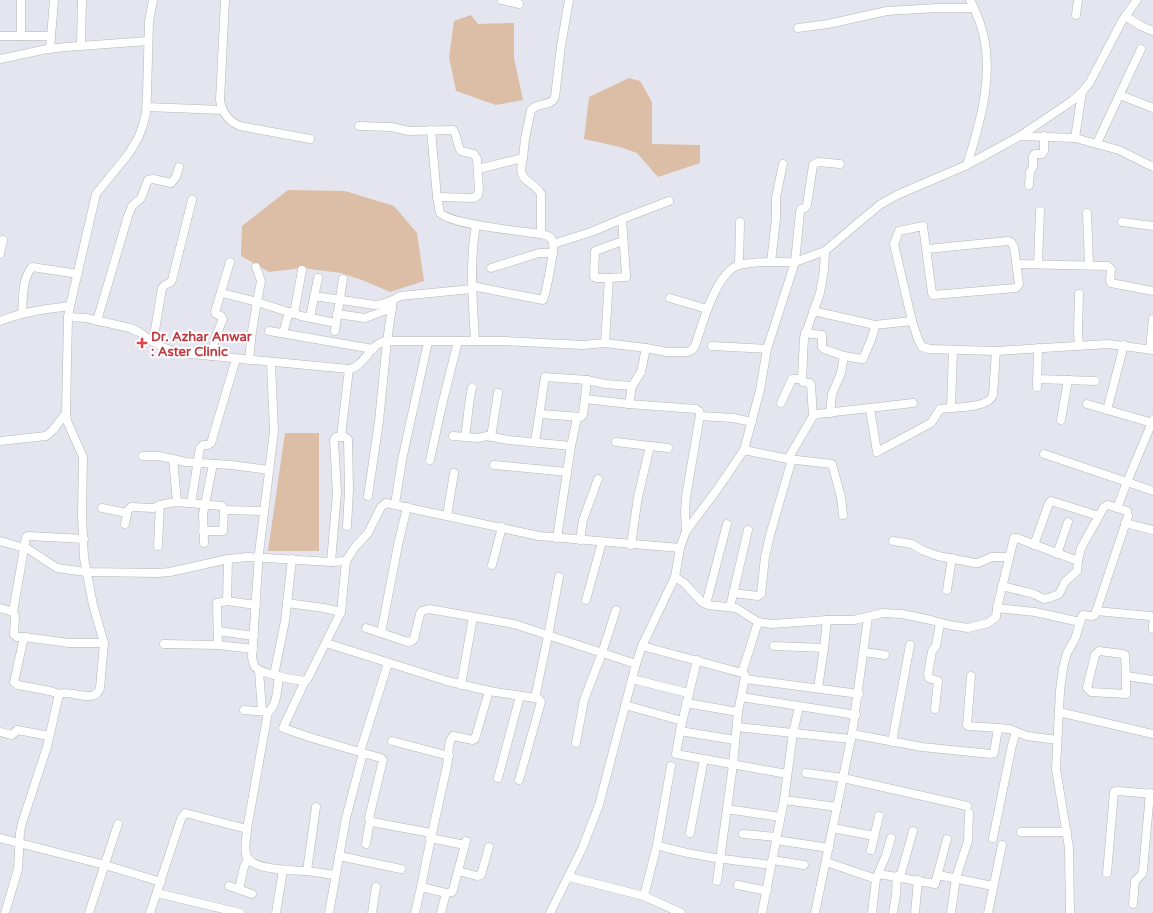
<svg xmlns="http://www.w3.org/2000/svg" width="1153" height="913" font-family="'Varela Round',sans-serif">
	<rect width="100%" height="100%" fill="#e4e5ee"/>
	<!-- water -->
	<g fill="#dbbea5">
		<polygon points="471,15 478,24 514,23 514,58 523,100 496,105 456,91 449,57 454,21"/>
		<polygon points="629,78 640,81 652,102 652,144 700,145 700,163 658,177 637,153 620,147 584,139 589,97"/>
		<polygon points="288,190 345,191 394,206 417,233 424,281 390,292 362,280 341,273 302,268 269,272 241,256 242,226"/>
		<polygon points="285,433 319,433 319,551 268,551"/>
	</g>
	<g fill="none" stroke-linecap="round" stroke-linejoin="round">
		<defs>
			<g id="minor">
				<path d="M 225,0 L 220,100 C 222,113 228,121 240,126 L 310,139"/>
				<polyline points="502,0 519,4"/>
				<polyline points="1076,15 1078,0"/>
				<polyline points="1125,16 1141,26 1153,31"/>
				<polyline points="798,28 828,24 887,11 937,8 974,8"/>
				<polyline points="0,36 51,36"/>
				<polyline points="21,36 21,0"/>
				<polyline points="81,45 82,0"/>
				<polyline points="50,49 54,0"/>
				<polyline points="0,59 47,49 66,47 148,41"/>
				<polyline points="1120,95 1153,108"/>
				<polyline points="147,107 222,110"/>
				<path d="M 359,126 L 391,127 L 409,131 L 453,130 C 458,136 456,144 461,151 L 474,154 L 477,159 L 479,190 L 478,195 L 474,198 L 437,197 L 440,213 C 452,225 521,231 541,234 C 546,235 551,236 553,242 C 555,248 546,293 543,300 L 472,286"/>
				<polyline points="431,130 437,197"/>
				<polyline points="1020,136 1072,101 1082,92"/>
				<polyline points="1075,138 1119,150 1153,167"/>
				<polyline points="1097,143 1141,49"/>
				<path d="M 523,158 L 525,139 L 531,110 C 538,102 551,107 555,97 L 561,46 L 569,0"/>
				<path d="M 967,165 C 981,121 996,68 980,23 C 977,15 974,7 970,0"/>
				<path d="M 478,169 L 523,158 C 516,183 531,178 541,194 L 541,234"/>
				<polyline points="1029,185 1030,172 1033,167 1033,156 1035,154 1042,154 1044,151 1044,136"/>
				<polyline points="1087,213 1089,265"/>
				<polyline points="1122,222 1153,226"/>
				<polyline points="553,244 591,232 622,219"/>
				<polyline points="927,249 1008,241 1011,242 1014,247 1019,284 1018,286 1016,288 933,295 932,293 923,226 899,231 894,244 912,321 918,339 922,347 930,349 996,351 1108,344 1153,350"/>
				<polyline points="0,254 3,240"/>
				<polyline points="771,262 776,219 776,197 783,164"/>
				<polyline points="1017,264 1108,266 1111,269 1110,281 1111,283 1153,291"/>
				<polyline points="1038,264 1040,211"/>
				<polyline points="739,265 740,222"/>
				<polyline points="491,268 539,253 553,253"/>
				<polyline points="609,278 596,278 594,277 595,251 623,241"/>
				<polyline points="222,293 257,302 261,281 256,267"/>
				<polyline points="1079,294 1078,331 1079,346"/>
				<polyline points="314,296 375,305 382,304 393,300"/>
				<polyline points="670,298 707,309"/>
				<polyline points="813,311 875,325 912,321"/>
				<path d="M 22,314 C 23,299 22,279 32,267 L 78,274"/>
				<polyline points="294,314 302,270"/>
				<polyline points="337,314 365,318 392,308"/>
				<path d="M 68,317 L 86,318 L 130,328 L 139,332 L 160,346 L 170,350 L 181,353 L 349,369 C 366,366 369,343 387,341 L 505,341 L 583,345 L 605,343 L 646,348 L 667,352 L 688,352 L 692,350 L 695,346 C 702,325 716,272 739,265 C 757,260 777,263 795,262 L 800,212 L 801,209 L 805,208 L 807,205 L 813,165 L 818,162 L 840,164"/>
				<polyline points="310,317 318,278"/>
				<path d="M 0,321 C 22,312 46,309 70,306"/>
				<polyline points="97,321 128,216 132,206 141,198 148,180 153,179 171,183 176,177 179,167"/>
				<polyline points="269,331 373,349"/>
				<polyline points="335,331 343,279"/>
				<polyline points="283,333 289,312"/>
				<path d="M 805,333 L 822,335 L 822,347 L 824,349 L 844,356 L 861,359 L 863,359 C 868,346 873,339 875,325"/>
				<path d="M 475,341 C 473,302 469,264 476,225"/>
				<polyline points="153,342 162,288 165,285 171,282 172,280 192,200"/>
				<polyline points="605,343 609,278 626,277 626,275 622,219 669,201"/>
				<polyline points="712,346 767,349"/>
				<polyline points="646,348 641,372 632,386 629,404 696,409 699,411 700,415 686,497 685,513 686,531"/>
				<polyline points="1150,348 1153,319"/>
				<polyline points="212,356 215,338 223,319 221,316 216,314 215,312 230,262"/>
				<polyline points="249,360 252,331 257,302 301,316 336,323"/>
				<path d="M 271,362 L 274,431 L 259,553 L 252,657 C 253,661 253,664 255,667 C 260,673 299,682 307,680 L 341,612 L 346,561"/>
				<polyline points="1037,379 1095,381"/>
				<polyline points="1037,387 1038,348"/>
				<polyline points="585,399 629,404"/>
				<polyline points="781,403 792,379 802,379"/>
				<polyline points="1087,404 1152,423"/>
				<polyline points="951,407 953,350"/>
				<path d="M 870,409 L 877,452 L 931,423 L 940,409 C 953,407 988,409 993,395 L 996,351"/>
				<polyline points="1107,410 1124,345"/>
				<polyline points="830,413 832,394 841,373 844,356"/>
				<polyline points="540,414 581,417 583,415 587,380"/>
				<polyline points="700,415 700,416 733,418 752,422"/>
				<polyline points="813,416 811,385 810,383 803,382 802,380 804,338 820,293 824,270 825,251"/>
				<polyline points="1061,420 1068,380"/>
				<polyline points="341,436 349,369"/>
				<polyline points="453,436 478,438 487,436 508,440 571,446"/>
				<path d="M 465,436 C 468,420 468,404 472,388"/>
				<polyline points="491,437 498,393"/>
				<polyline points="0,441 46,436 53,430 66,413"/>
				<polyline points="535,442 545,377 587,380 605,384 632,386"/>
				<polyline points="616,442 668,448"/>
				<polyline points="744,450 788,459 813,416 817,414 913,403"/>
				<polyline points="1044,454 1127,482 1153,420"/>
				<polyline points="143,456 159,456 186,462 231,465 269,470"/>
				<polyline points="173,459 177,502"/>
				<polyline points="788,459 832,464 841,497 843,515"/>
				<polyline points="430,460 442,405 458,341"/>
				<polyline points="494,465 567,472"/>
				<polyline points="368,496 379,421 387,341 393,300 400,296 472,289"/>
				<polyline points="191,503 200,448 203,445 208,445 211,443 236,359"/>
				<polyline points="395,504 402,460 428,342"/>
				<polyline points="102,508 127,513"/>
				<polyline points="1117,508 1127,482 1153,491"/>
				<polyline points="224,510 264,511"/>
				<polyline points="447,516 454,473"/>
				<polyline points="1125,523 1153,530"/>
				<polyline points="125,524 128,510 131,507 153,508 164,504 177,502 222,506 224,509 223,531 203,531"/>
				<polyline points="557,538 571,446 577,418"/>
				<polyline points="580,540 583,520 598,479"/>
				<polyline points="0,541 28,549 57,568 86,572 157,573 170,572 228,559 248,557 331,562 346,561 355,547 368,533 381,507 386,503 539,536 680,548"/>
				<polyline points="893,541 912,544 922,550 938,556 975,563 978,563 992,557 1009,557"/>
				<polyline points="204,543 203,514 213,464"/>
				<polyline points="631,545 638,497 650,446"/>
				<polyline points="1034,545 1049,503 1051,501 1099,516"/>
				<polyline points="158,546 160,505"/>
				<polyline points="1057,554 1068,522"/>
				<polyline points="331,562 337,493 334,440 336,437 345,437 348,439 349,490 347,526"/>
				<polyline points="492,565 502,527"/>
				<polyline points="675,577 684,583 702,602 708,605 736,608 758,622 772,624 827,620 854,620 883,613 902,614 931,620 949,625 968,628 988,623 996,617 997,608 1014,538 1017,538 1078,561"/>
				<polyline points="1002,586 1034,594 1044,599 1049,598 1059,594 1065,582 1077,571 1078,561 1081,548 1104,507 1108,505 1127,511 1128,516 1095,615 1092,616 1083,615 1082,616 1075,639 1067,653 1063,668 1060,691 1056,769 1069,848 1070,913"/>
				<polyline points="947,590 952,558"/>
				<polyline points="733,593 758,596 761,594 765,557 770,535 792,459"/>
				<polyline points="586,600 602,542"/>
				<polyline points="227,601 228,559"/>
				<polyline points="287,603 324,608 341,612"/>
				<polyline points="706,604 727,524"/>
				<polyline points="730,607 748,530"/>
				<polyline points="0,608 13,612 15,616 14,635 17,637 24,637 14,682 18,685 50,691 59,694"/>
				<polyline points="997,608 1035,612 1080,622"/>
				<polyline points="1096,611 1150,616 1153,618"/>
				<polyline points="13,612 26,537 28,536 84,539"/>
				<polyline points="1153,624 1153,629"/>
				<polyline points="366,628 408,642 412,641 414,639 420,614 422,611 429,609 514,624 636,664"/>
				<polyline points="218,631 254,636"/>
				<polyline points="381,633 398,545 407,507"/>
				<polyline points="24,637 69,643 104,643"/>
				<path d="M 326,643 L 447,681 L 489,691 L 475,739 L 473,740 L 453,736 C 447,742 449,758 447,766 C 438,806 429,846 421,887 L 446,893 L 441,913"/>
				<polyline points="164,644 218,645 253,649"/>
				<polyline points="218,645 217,603 227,601 256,605"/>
				<polyline points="642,646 742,673"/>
				<polyline points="774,646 824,648"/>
				<polyline points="864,652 885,655"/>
				<polyline points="697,660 680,731 735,740"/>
				<polyline points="259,671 262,711"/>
				<polyline points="274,675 285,621 292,559"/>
				<polyline points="971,676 967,725 968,726 998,728"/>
				<polyline points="1126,676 1126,694 1091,692 1087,688 1095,655 1099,651 1123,654 1125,655 1126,676 1153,680"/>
				<polyline points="632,679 688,693"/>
				<polyline points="745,679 859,694"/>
				<polyline points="305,681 283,728 309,737 363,753"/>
				<polyline points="461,685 473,617"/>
				<polyline points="818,688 824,648 827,620"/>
				<polyline points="489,691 535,698 548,636 559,577"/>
				<polyline points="741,697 856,715"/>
				<polyline points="686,703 738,712"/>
				<polyline points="625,705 682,721"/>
				<polyline points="799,707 793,733 851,739"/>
				<polyline points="935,709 938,681 929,678 928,674 932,651 936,646 940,623"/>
				<path d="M 244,710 L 268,712 C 278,704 277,688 279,676"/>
				<polyline points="1059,712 1153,734"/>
				<polyline points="737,727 793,733 784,800 837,807"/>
				<polyline points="680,731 676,754 787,774"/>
				<polyline points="0,732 12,735 17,730 49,736"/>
				<polyline points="852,734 922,747 991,754 994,753 998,728 1009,729 1027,736 1057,740"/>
				<polyline points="392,741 449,756"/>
				<polyline points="892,742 910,645"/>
				<polyline points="576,743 584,700 602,653 616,610"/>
				<polyline points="360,752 388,663"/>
				<polyline points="806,773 843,778 967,806"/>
				<polyline points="498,778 520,696"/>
				<polyline points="519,780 541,702 539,699 535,698"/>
				<polyline points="316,807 307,871 335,875"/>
				<polyline points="727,809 780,817"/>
				<polyline points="833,828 874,836"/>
				<polyline points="247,829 268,712"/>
				<polyline points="1021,832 1067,832"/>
				<polyline points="690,833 704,759"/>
				<polyline points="743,834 777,837"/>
				<polyline points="0,838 105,865 161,882"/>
				<polyline points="430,838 465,845"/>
				<polyline points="993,838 1012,745 1016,732"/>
				<polyline points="776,840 829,848"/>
				<polyline points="366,844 370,820"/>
				<path d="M 657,845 C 694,857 733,860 771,865"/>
				<polyline points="871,850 879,816"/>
				<polyline points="339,856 401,869"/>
				<polyline points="772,860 804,865"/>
				<polyline points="826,862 876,879 886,855 891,838"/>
				<polyline points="458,871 477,876 481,875 489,847"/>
				<polyline points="1107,873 1114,792 1118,791 1153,794"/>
				<polyline points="879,874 935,884 947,839"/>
				<polyline points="938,875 993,886"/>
				<polyline points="569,877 644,896 681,913"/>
				<polyline points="900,877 913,831"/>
				<polyline points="717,881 733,765 738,712 745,677 745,675 742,673 758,622"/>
				<polyline points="738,885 767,891"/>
				<polyline points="229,886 252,894"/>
				<polyline points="239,889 244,867 248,859"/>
				<polyline points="157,893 240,913"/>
				<polyline points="446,893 452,892 453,890 466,841"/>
				<polyline points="644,896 657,845 671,766"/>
				<polyline points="1133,904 1135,881 1142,874 1143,870 1150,793"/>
				<path d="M 5,913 L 18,869 L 20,833 L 22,823 L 47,747 L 59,694 C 70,689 95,705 100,688 L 104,643 L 93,605 L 84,558 L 82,515 L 83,457 L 67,421 L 66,413 L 68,317 L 70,306 L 96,194 L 130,152 L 139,136 L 143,125 L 146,113 L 147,94 L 149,21 L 153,0"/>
				<polyline points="89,913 118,824"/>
				<path d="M 150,913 L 181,819 L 185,813 L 247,829 C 247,836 244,846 246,854 C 249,871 293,870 307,871"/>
				<polyline points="276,913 283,870"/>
				<polyline points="329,913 346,818 363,753 381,758 383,760 369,818 372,822 431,833"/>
				<polyline points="372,913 376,887"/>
				<polyline points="415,913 421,887"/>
				<polyline points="550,913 582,849 599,805 636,664 642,646 675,577 680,548 686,531 716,491 744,450 760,390 767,349 795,262 825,251 865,217 881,204 897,195 967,165 1020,136 1075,138 1082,92 1090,82 1122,21 1137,0"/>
				<polyline points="762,913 784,800"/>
				<polyline points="815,913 852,734 868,617"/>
				<polyline points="872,913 876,879"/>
				<polyline points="893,913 896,895 897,876"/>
				<polyline points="915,913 918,880"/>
				<polyline points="951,913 956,878 968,841 969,813"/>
				<polyline points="988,913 1002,845"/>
			</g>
		</defs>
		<!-- minor casing -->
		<use href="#minor" stroke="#b6b6b6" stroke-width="9"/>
		<!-- minor -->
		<use href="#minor" stroke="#fff" stroke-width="8"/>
	</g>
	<!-- markers -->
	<path fill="#e0444e" stroke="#fff" stroke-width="1.5" d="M140 337h4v4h4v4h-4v4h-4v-4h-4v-4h4z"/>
	<g text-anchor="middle" stroke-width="4" stroke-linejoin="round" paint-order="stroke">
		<!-- health labels -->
		<g font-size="13" font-weight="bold" fill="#be3a42" stroke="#fff" text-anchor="start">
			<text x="151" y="341">Dr. Azhar Anwar<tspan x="151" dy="15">: Aster Clinic</tspan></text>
		</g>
	</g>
</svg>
